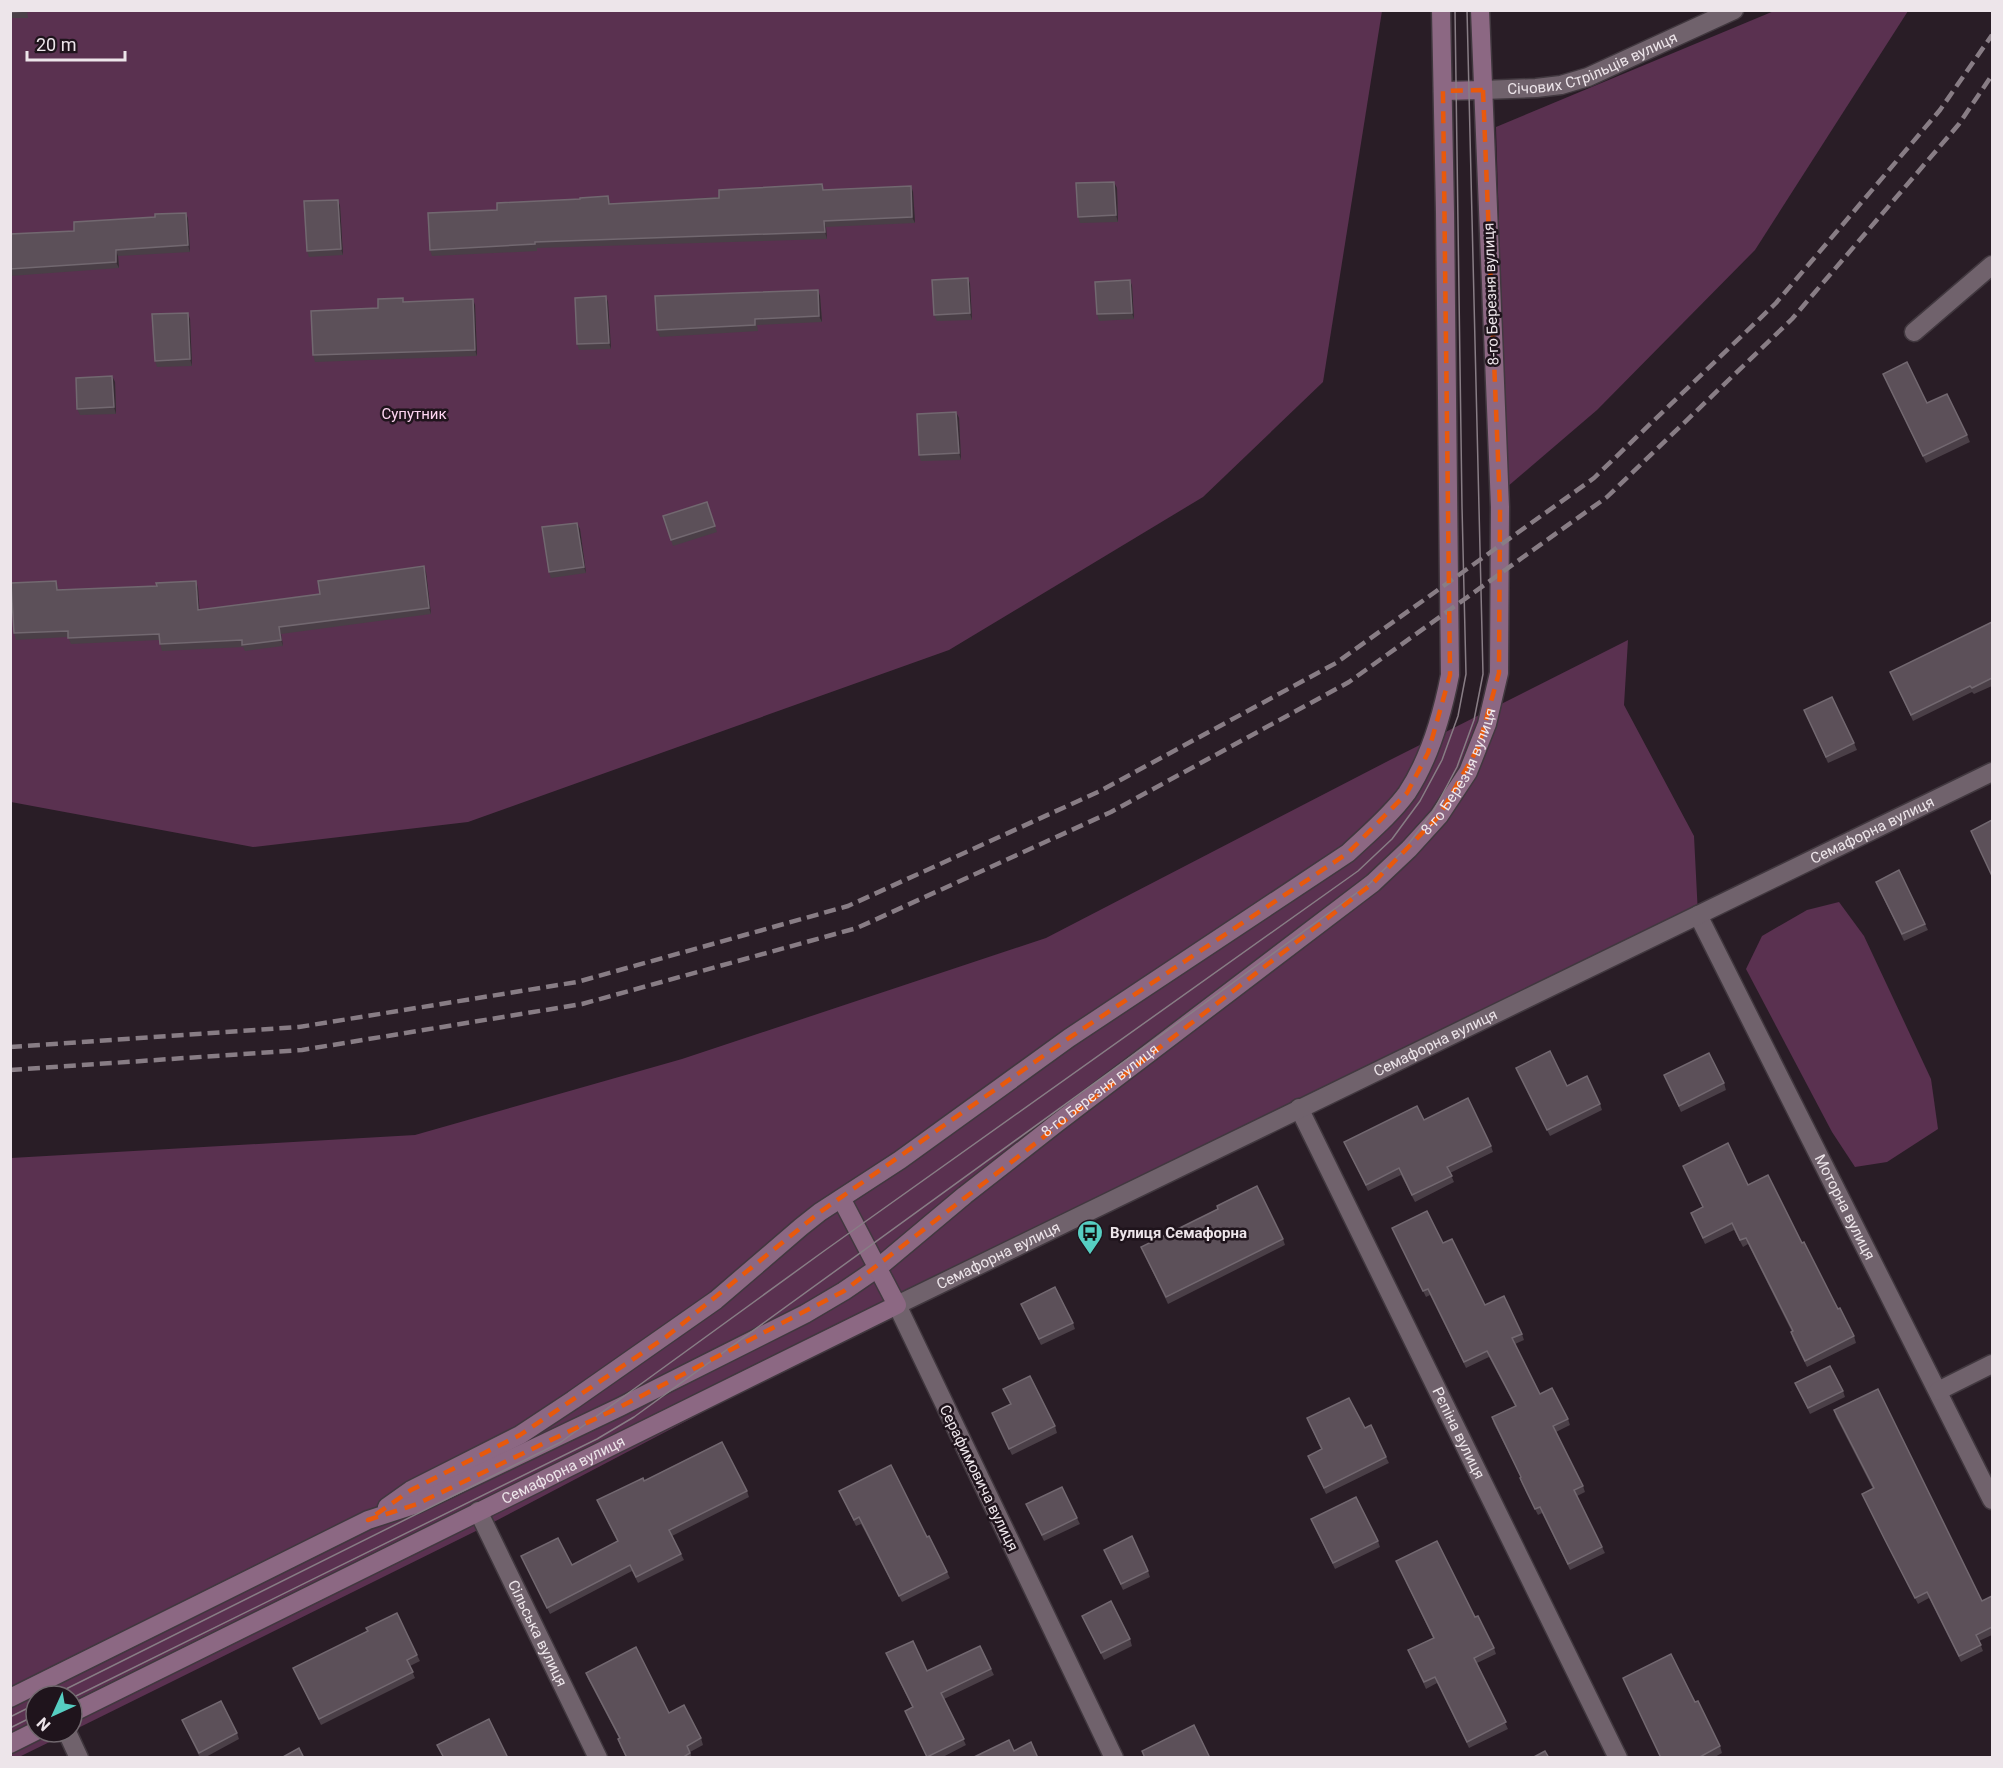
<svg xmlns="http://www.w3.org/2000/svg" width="2003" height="1768" font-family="Roboto,sans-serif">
	<rect width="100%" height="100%" fill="#291d26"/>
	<!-- green -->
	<g fill="#5a3150">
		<polygon points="10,11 1382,11 1323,382 1203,497 949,650 468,822 253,847 11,802"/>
		<polygon points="1774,11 1908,11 1755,250 1597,410 1507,487 1496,127"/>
		<polygon points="1628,640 1624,705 1694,836 1698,915 1072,1219 486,1526 72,1731 72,1696 36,1696 36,1732 70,1732 19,1757 11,1758 11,1158 415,1135 682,1059 1046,938 1390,760"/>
		<polygon points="1839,902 1864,936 1931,1079 1938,1129 1887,1162 1855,1167 1832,1132 1746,969 1762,936 1807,910"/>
	</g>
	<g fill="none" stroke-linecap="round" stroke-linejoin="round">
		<defs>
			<g id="minor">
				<polyline points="1914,332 1992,265"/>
				<path id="s1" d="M 1698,915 L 1992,1500"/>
				<path id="s2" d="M 1299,1108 L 1618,1758"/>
				<polyline points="1938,1391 1992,1364"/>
				<path id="s3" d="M 478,1511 L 598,1758"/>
				<polyline points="67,1732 79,1758"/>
			</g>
			<g id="tertiary">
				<path id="s4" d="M 1483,90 L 1536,88 L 1561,85 L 1588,77 L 1734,10"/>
				<path id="s5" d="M 1114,1758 L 897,1305 L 1992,772"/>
			</g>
			<g id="secondary">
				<polyline points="1443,91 1483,90"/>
				<path d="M 387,1507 L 411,1490 L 520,1435 L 573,1400 L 716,1300 L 801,1227 L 820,1212 L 900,1160 L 1069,1038 L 1348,853 C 1368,834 1391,815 1407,793 C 1430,758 1442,716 1450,675 L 1445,213 L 1441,10"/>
				<path id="s6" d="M 10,1698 L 368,1520 L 417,1504 L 620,1407 L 805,1314 L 844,1291 L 879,1267 L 965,1195 L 1057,1123 L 1373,883 L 1409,849 L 1439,816 L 1468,772 L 1487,724 L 1499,673 L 1500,507 L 1480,10"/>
				<path id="s7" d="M 72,1713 L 897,1305 L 842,1200"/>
				<polyline points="10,1744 36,1731"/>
			</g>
		</defs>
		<!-- minor casing -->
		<use href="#minor" stroke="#41383f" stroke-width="21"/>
		<!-- tertiary casing -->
		<use href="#tertiary" stroke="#41383f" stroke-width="21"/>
		<!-- secondary casing -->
		<use href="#secondary" stroke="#41383f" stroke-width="21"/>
		<!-- minor -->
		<use href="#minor" stroke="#70626c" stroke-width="18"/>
		<!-- tertiary -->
		<use href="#tertiary" stroke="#70626c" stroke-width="18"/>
		<!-- secondary -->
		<use href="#secondary" stroke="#8c6883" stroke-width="18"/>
		<!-- tram -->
		<g stroke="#887d85" stroke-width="1.5">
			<polyline points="52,1696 561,1442 824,1251 1358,871 1392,839 1420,801 1442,760 1458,716 1466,674 1462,507 1455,10"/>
			<polyline points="72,1698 597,1439 634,1417 1369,884 1404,850 1434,810 1457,767 1474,720 1483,674 1467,10"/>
			<polyline points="10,1717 36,1704"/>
			<polyline points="10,1728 36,1715"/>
		</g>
		<!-- rail -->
		<g stroke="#887d85" stroke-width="4.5" stroke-dasharray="12 6" stroke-linecap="butt">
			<polyline points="10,1047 299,1027 577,982 848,906 1100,791 1336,663 1594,478 1776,303 1940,110 1992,35"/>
			<polyline points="10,1070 302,1050 582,1004 857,928 1111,812 1349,682 1607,497 1792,319 1959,124 1992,75"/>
		</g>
	</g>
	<!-- wall -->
	<g fill="#4a3f47">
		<polygon points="10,10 27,10 28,18 10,18"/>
		<polygon points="911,186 913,192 915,223 826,227 827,239 537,248 537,251 432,256 430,250 497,210 608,196 611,204 824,190"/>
		<polygon points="1117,188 1118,222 1080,223 1078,217"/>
		<polygon points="340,206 343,255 309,257 307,251"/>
		<polygon points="186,213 188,219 190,252 118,256 119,268 10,276 10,234 74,231"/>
		<polygon points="968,278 970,284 972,320 937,321 934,315"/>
		<polygon points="1130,280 1132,286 1134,319 1099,321 1097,314"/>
		<polygon points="818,290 820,296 822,322 757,325 758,331 660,337 657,330"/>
		<polygon points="403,298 404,302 475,305 477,356 315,362 313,355 378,308"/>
		<polygon points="608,302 611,349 579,350 577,344"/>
		<polygon points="190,319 192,366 157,367 155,361"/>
		<polygon points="1883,374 1927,403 1967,435 1970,442 1926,463"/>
		<polygon points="112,376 115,382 116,414 80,415 77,409"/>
		<polygon points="956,412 959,418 961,460 921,461 919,455"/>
		<polygon points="707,502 717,532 673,546 663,516"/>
		<polygon points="577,523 580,529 586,573 551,578 549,572"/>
		<polygon points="426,572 431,614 281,634 283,646 245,651 243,647 162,651 159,640 71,644 68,637 16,640 14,633 56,581 59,590 157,586 196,581 198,588 199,610 320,594"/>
		<polygon points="1992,622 1992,686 1974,694 1972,692 1913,721 1890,672"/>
		<polygon points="1804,710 1854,743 1857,750 1828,763"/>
		<polygon points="1876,882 1925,924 1928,930 1904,941"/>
		<polygon points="1516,1068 1567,1086 1600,1104 1602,1110 1550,1136"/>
		<polygon points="1664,1075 1724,1083 1726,1090 1681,1112"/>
		<polygon points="1424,1120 1491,1146 1493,1152 1450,1173 1454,1182 1415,1202 1401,1175 1368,1191 1344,1142"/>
		<polygon points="1683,1166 1748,1185 1802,1243 1838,1309 1854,1336 1856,1343 1807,1367 1793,1339 1791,1332 1792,1332 1748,1244 1743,1247 1734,1230 1705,1244 1691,1213 1703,1207"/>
		<polygon points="1392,1228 1443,1243 1485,1305 1522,1334 1524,1340 1515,1344 1540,1394 1568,1419 1570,1425 1556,1432 1583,1486 1585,1492 1577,1496 1605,1553 1570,1570 1542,1513 1538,1515 1522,1484 1520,1478 1521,1477 1494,1424 1492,1417 1515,1406 1489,1357 1466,1368 1430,1295 1426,1297"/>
		<polygon points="1283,1239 1285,1245 1168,1304 1141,1247"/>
		<polygon points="1021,1304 1073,1323 1075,1329 1041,1345"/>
		<polygon points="1795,1383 1843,1391 1845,1397 1810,1414"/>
		<polygon points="1003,1389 1055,1426 1057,1433 1012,1455 992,1413 1010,1404"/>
		<polygon points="1834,1410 1982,1601 1992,1596 1992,1635 1979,1641 1983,1651 1961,1662 1929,1598 1918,1604 1865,1500 1862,1494 1873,1489 1836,1417"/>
		<polygon points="1307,1418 1365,1428 1386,1457 1389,1463 1326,1494 1308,1456 1321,1449"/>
		<polygon points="644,1481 747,1491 749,1497 672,1536 684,1560 638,1583 632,1571 550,1614 521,1556 572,1565 617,1541 597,1500"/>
		<polygon points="839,1491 927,1537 947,1572 950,1578 902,1602 861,1524 856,1526"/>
		<polygon points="1026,1504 1077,1518 1080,1524 1044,1541"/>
		<polygon points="1311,1519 1378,1541 1380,1547 1335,1569"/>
		<polygon points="1104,1550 1148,1571 1150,1577 1123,1590"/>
		<polygon points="1396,1561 1475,1617 1494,1648 1496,1654 1477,1663 1508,1729 1469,1748 1437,1683 1426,1689 1408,1650 1433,1638"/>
		<polygon points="1082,1616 1130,1639 1132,1646 1104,1660"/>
		<polygon points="886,1653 927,1671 991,1669 994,1675 944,1699 966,1745 941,1758 927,1758 905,1711 912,1707"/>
		<polygon points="417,1655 420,1661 410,1666 415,1678 321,1725 293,1668"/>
		<polygon points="586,1673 669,1713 701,1738 703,1745 690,1752 692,1758 626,1758 620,1745 618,1739 619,1738 588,1679"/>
		<polygon points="1623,1678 1695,1702 1720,1746 1722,1753 1713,1758 1661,1758"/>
		<polygon points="182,1720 237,1733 239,1739 204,1758 200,1758"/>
	</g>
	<!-- shaded-wall -->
	<g fill="#362a33">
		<polygon points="1114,182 1117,188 1118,222 1116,215"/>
		<polygon points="911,186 913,192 915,223 912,217"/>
		<polygon points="338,200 340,206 343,255 341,249"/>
		<polygon points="186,213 188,219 190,252 188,245"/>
		<polygon points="824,221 826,227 827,239 825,232"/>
		<polygon points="116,250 118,256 119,268 116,262"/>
		<polygon points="968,278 970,284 972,320 970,313"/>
		<polygon points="1130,280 1132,286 1134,319 1132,313"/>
		<polygon points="818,290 820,296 822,322 819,316"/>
		<polygon points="606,296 608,302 611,349 609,343"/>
		<polygon points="473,299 475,305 477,356 475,350"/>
		<polygon points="188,313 190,319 192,366 190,359"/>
		<polygon points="112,376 115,382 116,414 114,407"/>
		<polygon points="956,412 959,418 961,460 959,453"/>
		<polygon points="577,523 580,529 586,573 584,567"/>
		<polygon points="424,566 426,572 431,614 429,608"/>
		<polygon points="196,581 198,588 200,616 198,610"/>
		<polygon points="279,627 281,634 283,646 281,640"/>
	</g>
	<!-- building -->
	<g fill="#5c5059" stroke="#726870" stroke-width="1.5">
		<polygon points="10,10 26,10 26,11 10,12"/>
		<polygon points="1114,182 1116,215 1078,217 1076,183"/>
		<polygon points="822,184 823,190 911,186 912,217 824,221 825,232 535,242 535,244 430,250 428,213 497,210 497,203 580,199 580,198 608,196 609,204 719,198 719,190"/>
		<polygon points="338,200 341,249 307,251 304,201"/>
		<polygon points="186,213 188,245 116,250 116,262 10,269 10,234 74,231 74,222 155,217 155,214"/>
		<polygon points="968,278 970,313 934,315 932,280"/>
		<polygon points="1130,280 1132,313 1097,314 1095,282"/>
		<polygon points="818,290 819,316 755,319 755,325 657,330 655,296"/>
		<polygon points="606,296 609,343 577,344 575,298"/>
		<polygon points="403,298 403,302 473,299 475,350 313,355 311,311 378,308 378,299"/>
		<polygon points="188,313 190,359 155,361 152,314"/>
		<polygon points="1907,362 1927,403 1947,394 1967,435 1923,456 1883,374"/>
		<polygon points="112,376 114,407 77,409 76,378"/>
		<polygon points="956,412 959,453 919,455 917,414"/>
		<polygon points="707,502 715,526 671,540 663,516"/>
		<polygon points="577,523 584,567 549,572 542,527"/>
		<polygon points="424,566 429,608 279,627 281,640 242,645 242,640 160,644 159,634 68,638 68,631 14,633 11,583 56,581 57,590 157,586 156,583 196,581 198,610 320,594 318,581"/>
		<polygon points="1992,622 1992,678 1972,688 1970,686 1911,715 1890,672"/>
		<polygon points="1832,697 1854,743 1826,757 1804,710"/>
		<polygon points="1992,820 1992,876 1971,831"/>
		<polygon points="1899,870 1925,924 1902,934 1876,882"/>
		<polygon points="1550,1051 1567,1086 1587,1076 1600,1104 1547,1130 1516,1068"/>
		<polygon points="1709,1053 1724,1083 1679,1106 1664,1075"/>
		<polygon points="1468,1098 1491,1146 1447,1167 1452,1176 1412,1195 1399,1168 1366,1185 1344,1142 1417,1106 1424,1120"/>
		<polygon points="1728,1143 1748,1185 1768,1175 1802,1243 1804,1242 1838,1309 1840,1308 1854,1336 1805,1361 1791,1332 1793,1331 1746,1238 1740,1240 1732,1223 1703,1238 1691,1213 1703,1207 1683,1166"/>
		<polygon points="1257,1186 1283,1239 1166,1297 1141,1247 1218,1209 1217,1206"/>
		<polygon points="1427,1211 1443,1243 1452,1239 1485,1305 1504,1296 1522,1334 1512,1338 1540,1394 1552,1388 1568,1419 1553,1426 1583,1486 1574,1490 1602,1547 1568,1564 1540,1507 1535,1509 1520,1478 1521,1477 1492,1417 1516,1406 1487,1351 1464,1362 1428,1289 1423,1291 1392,1228"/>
		<polygon points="1055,1287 1073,1323 1039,1339 1021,1304"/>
		<polygon points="1830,1366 1843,1391 1808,1408 1795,1383"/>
		<polygon points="1030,1376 1055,1426 1009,1449 992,1413 1011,1404 1003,1389"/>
		<polygon points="1878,1389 1982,1601 1992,1596 1992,1627 1976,1635 1981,1645 1959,1656 1927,1592 1915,1598 1885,1540 1862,1494 1874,1488 1834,1410"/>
		<polygon points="1349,1398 1365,1428 1371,1425 1386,1457 1324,1488 1308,1456 1322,1449 1307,1418"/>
		<polygon points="722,1442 747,1491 669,1530 681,1554 636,1577 630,1565 547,1608 521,1556 558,1538 572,1565 618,1541 597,1500 643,1478 644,1481"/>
		<polygon points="891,1465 927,1537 929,1536 947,1572 899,1596 859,1517 854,1520 839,1491"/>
		<polygon points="1062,1487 1077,1518 1042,1535 1026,1504"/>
		<polygon points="1356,1497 1378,1541 1333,1563 1311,1519"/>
		<polygon points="1132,1536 1148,1571 1121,1584 1104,1550"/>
		<polygon points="1437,1541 1475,1617 1478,1616 1494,1648 1474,1658 1506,1722 1467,1742 1435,1677 1424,1682 1408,1650 1434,1638 1396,1561"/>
		<polygon points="1111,1601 1130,1639 1101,1653 1082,1616"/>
		<polygon points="397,1613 417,1655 407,1660 413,1672 319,1719 293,1668 368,1631 366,1628"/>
		<polygon points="913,1641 927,1671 980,1646 991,1669 941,1693 964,1739 927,1757 905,1711 913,1707 886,1653"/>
		<polygon points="636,1647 669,1713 684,1705 701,1738 687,1746 690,1753 685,1756 686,1758 627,1758 618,1739 620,1738 586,1673"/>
		<polygon points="1671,1654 1695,1702 1698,1701 1720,1746 1698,1758 1661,1758 1623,1678"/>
		<polygon points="221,1701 237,1733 199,1753 182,1720"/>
		<polygon points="489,1719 508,1758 444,1758 437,1745"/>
		<polygon points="1194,1725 1210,1758 1145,1758 1142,1751"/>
		<polygon points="1009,1740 1014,1751 1031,1742 1038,1758 972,1758"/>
		<polygon points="299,1748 304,1758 281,1758"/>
		<polygon points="1545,1751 1549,1758 1532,1758"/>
	</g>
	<!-- marked area -->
	<path fill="none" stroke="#e8590c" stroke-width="4.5" stroke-dasharray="12 8" stroke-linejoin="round" d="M 1483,90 L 1500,507 L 1499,673 L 1478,748 L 1439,816 L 1373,883 L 844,1291 L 620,1407 L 417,1504 L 368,1520 L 411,1490 L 520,1435 L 666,1337 L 820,1212 L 1069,1038 L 1348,853 L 1407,793 L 1428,753 L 1450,675 L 1443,91 Z"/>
	<!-- icons -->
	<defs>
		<symbol id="bus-pin" viewBox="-11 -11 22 30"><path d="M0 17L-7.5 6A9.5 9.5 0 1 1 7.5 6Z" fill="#56cec2" stroke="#1f141c"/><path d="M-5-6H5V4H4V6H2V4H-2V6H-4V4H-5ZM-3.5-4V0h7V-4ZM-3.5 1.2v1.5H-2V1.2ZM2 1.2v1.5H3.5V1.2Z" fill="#111"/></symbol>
	</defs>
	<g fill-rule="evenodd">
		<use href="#bus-pin" x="1075" y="1218" width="30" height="40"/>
	</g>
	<g text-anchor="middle" stroke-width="5" stroke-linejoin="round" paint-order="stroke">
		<!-- street labels -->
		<g font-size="15" fill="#ede5ea" stroke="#1f141c">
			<text dy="5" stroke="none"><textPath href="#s4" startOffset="114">Січових Стрільців вулиця</textPath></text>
			<text transform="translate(1491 294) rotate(-92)" y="5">8-го Березня вулиця</text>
			<text dy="5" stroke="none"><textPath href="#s6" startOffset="1740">8-го Березня вулиця</textPath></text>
			<text dy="5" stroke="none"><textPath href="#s5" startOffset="1587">Семафорна вулиця</textPath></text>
			<text dy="5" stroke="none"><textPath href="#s5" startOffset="1101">Семафорна вулиця</textPath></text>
			<text dy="5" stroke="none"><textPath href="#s6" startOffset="1254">8-го Березня вулиця</textPath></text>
			<text dy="5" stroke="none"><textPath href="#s1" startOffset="327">Моторна вулиця</textPath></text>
			<text dy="5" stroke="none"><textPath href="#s5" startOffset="615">Семафорна вулиця</textPath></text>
			<text dy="5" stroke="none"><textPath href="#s2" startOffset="362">Рєпіна вулиця</textPath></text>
			<text dy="5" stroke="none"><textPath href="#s7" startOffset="548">Семафорна вулиця</textPath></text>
			<text transform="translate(979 1478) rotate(64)" y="5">Серафимовича вулиця</text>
			<text dy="5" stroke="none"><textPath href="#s3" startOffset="136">Сільська вулиця</textPath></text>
		</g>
		<!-- park labels -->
		<g font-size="15" fill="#fdd5f1" stroke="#1f141c">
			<text x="414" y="419">Супутник</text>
		</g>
		<!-- poi labels -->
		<g font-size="15" font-weight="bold" fill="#ede5ea" stroke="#1f141c" text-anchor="start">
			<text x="1110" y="1238">Вулиця Семафорна</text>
		</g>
	</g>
	<!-- border -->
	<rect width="2003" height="1768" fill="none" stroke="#ede5ea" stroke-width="24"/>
	<!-- north arrow -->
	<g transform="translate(54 1714) rotate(225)"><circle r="28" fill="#1f141c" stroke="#71686e" stroke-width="1.5"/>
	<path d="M0-4.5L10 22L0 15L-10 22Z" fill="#56cec2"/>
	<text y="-9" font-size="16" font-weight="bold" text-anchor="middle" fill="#ede5ea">N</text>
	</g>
	<!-- scale -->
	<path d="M27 51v9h98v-9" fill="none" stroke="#ede5ea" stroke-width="3"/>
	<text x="36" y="51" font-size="18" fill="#ede5ea" stroke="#1f141c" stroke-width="4.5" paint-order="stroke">20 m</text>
</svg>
